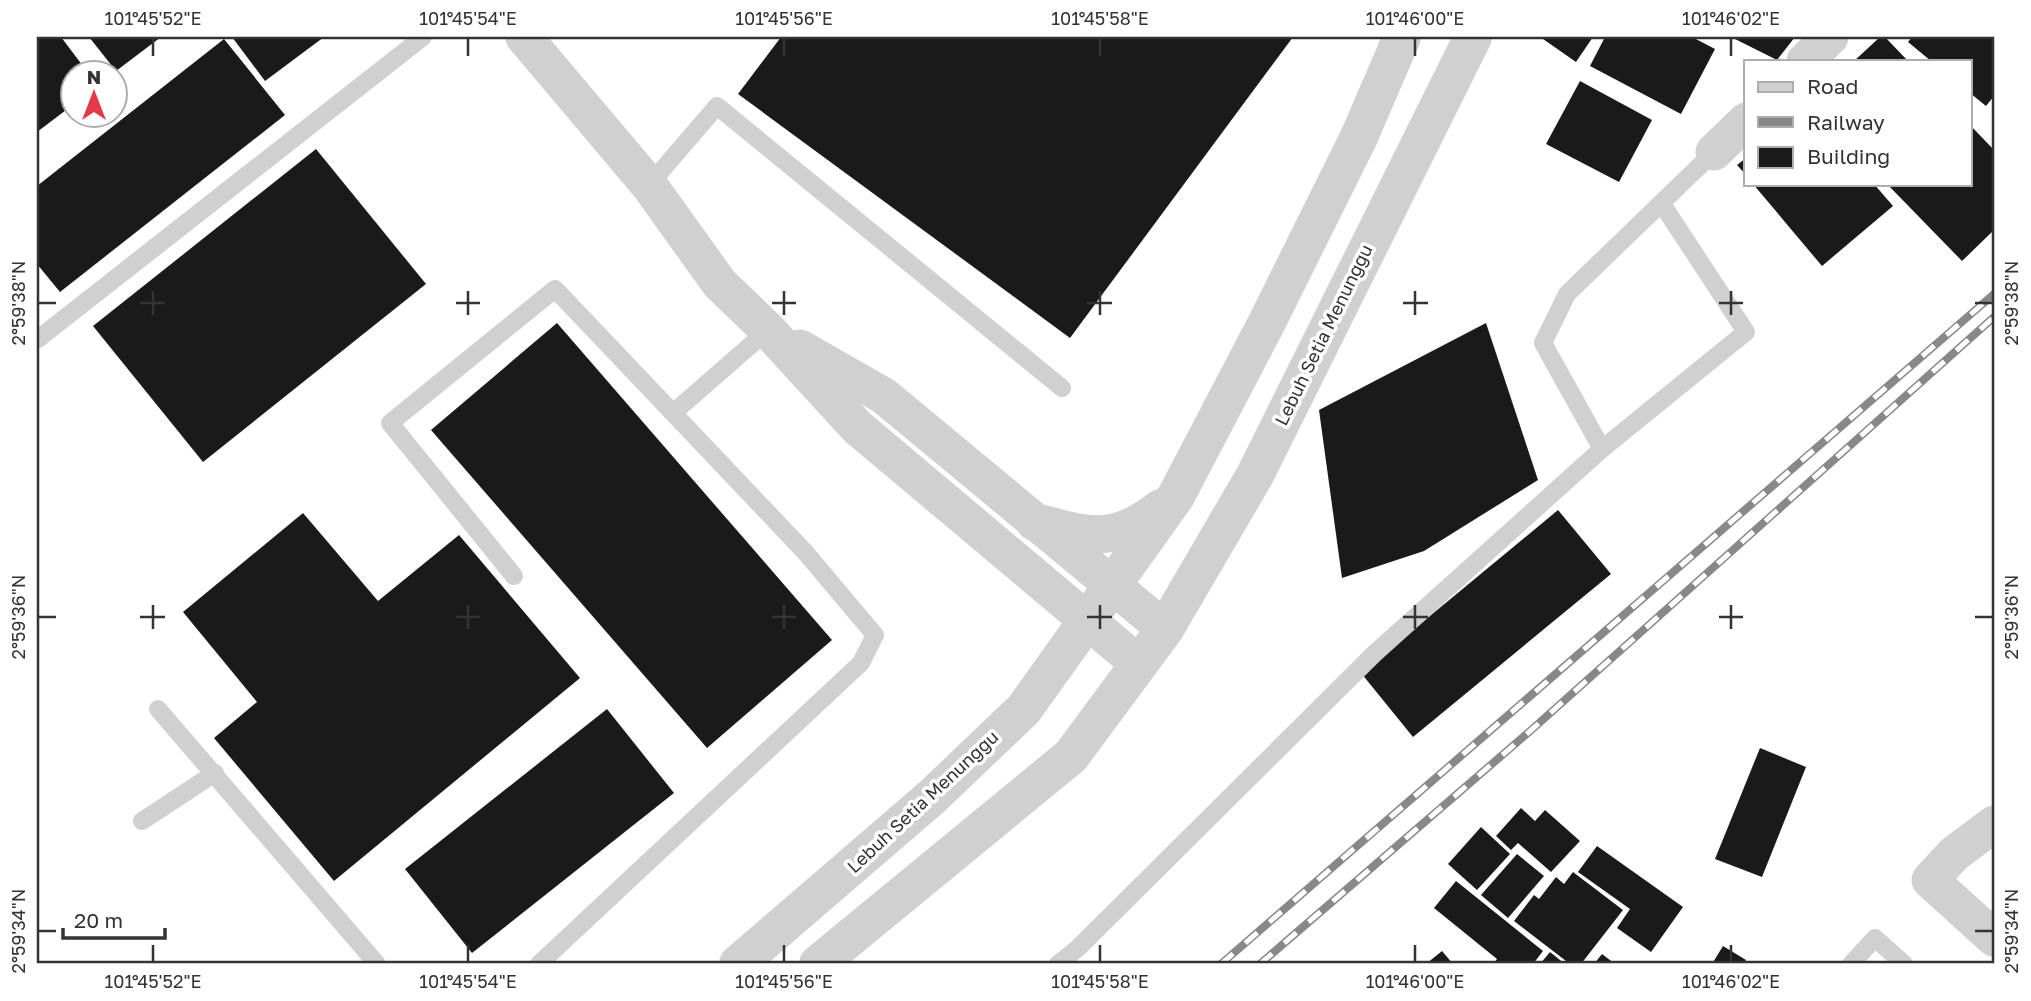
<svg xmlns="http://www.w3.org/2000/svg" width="2031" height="1001" font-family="'Golos Text',sans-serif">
	<rect width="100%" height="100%" fill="#fff"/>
	<!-- building -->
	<g fill="#1a1a1a">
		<polygon points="37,37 61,37 89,74 74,74 74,104 37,132"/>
		<polygon points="89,37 161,37 116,71"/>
		<polygon points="232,37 324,37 265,81"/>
		<polygon points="781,37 1293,37 1070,338 738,94"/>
		<polygon points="1544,37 1593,37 1576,62 1543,39"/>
		<polygon points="1605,37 1692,37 1715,49 1681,114 1590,66"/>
		<polygon points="1731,37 1795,37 1777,60"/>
		<polygon points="1880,37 1885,37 1908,61 1854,61"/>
		<polygon points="1912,37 1994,37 1994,96 1986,106 1970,93 1970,61 1931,61 1908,42"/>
		<polygon points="224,39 285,115 60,292 37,264 37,186"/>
		<polygon points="1580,81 1652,120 1619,182 1546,144"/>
		<polygon points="1970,125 1994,150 1994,230 1962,261 1887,184 1970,184"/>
		<polygon points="316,149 426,284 203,462 93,326"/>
		<polygon points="1746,158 1746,175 1737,165"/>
		<polygon points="1753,184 1874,184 1893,206 1822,266"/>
		<polygon points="557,323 832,640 707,748 431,430"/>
		<polygon points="1486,323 1538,480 1424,551 1342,578 1319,410"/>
		<polygon points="1558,510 1611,574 1413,737 1361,673"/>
		<polygon points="303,513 378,601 459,535 580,678 334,881 214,738 257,702 183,612"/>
		<polygon points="607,709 674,793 472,953 405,869"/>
		<polygon points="1760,748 1806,767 1762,877 1715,859"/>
		<polygon points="1521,808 1535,821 1545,810 1580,841 1551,872 1518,843 1511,850 1496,836"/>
		<polygon points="1481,827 1510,854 1477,890 1448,864"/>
		<polygon points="1597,846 1683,907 1651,952 1617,928 1630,909 1578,872"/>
		<polygon points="1517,854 1544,876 1508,918 1481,895"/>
		<polygon points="1573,872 1623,910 1581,964 1570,964 1514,921 1534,895 1539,899 1556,877 1564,884"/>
		<polygon points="1456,881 1543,951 1533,964 1493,964 1497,959 1434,908"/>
		<polygon points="1723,946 1746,960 1743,964 1712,964"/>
		<polygon points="1442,951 1453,964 1426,964"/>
		<polygon points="1550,952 1565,964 1540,964"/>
		<polygon points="1602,954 1615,964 1594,964"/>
	</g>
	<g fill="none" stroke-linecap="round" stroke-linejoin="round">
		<!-- service -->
		<g stroke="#d0d0d0" stroke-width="18">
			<polyline points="649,185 717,106 1062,388"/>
			<polyline points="38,339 423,37"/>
			<polyline points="1602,449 1543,343 1567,294 1714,152"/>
			<polyline points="514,576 390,423 555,289 673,413"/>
			<polyline points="158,709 377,964"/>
			<polyline points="142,821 215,773"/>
			<polyline points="539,964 861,663 875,635 805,552 673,413 768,330"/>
			<polyline points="1058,964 1077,949 1374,654 1602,449 1746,332 1662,204"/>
			<polyline points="1851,964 1875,938 1904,964"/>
		</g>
		<!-- minor -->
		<g stroke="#d0d0d0" stroke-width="37">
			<polyline points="524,37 649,185 720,284 768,330 857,427 1139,664"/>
			<polyline points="1805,61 1830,37"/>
			<polyline points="1714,152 1746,121"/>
			<polyline points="800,348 884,396 1165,629"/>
			<polyline points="1994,824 1954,854 1930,880 1994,938"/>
		</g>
		<!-- tertiary -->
		<g stroke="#d0d0d0" stroke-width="38">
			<path d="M 1035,522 C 1089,536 1114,545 1161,508"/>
			<polyline points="738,964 933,796 1024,709 1176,496 1266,324 1359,137 1402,37"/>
			<polyline points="818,964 1071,756 1165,629 1255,475 1473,37"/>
		</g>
		<defs>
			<g id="rail">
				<polyline points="1221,964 1994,294"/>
				<polyline points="1260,964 1529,732 1994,317"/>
			</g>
		</defs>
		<!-- rail casing -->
		<use href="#rail" stroke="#888" stroke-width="8"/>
		<!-- rail -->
		<use href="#rail" stroke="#fff" stroke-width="5" stroke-dasharray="16" stroke-linecap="butt"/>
	</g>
	<!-- ticks -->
	<path fill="none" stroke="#333" stroke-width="2.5" d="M 153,38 L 153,56M 468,38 L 468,56M 784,38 L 784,56M 1100,38 L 1100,56M 1415,38 L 1415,56M 1731,38 L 1731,56M 153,291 L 153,315M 468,291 L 468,315M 784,291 L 784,315M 1100,291 L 1100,315M 1415,291 L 1415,315M 1731,291 L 1731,315M 38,303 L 56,303M 140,303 L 165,303M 456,303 L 480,303M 772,303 L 796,303M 1087,303 L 1112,303M 1403,303 L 1428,303M 1719,303 L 1743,303M 1975,303 L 1993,303M 153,605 L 153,629M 468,605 L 468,629M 784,605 L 784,629M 1100,605 L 1100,629M 1415,605 L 1415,629M 1731,605 L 1731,629M 38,617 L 56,617M 140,617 L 165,617M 456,617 L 480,617M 772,617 L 796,617M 1087,617 L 1112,617M 1403,617 L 1428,617M 1719,617 L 1743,617M 1975,617 L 1993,617M 38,931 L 56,931M 1975,931 L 1993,931M 153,945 L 153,962M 468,945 L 468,962M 784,945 L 784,962M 1100,945 L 1100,962M 1415,945 L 1415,962M 1731,945 L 1731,962"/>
	<g text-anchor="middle" stroke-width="7" stroke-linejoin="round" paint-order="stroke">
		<!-- street labels -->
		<g font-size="18" fill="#333" stroke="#fff">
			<text transform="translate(1324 335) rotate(-64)" y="6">Lebuh Setia Menunggu</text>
			<text transform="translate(923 802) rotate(-43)" y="6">Lebuh Setia Menunggu</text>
		</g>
	</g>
	<!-- border -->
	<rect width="2031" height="1001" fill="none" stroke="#ffffff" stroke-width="77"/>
	<!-- legend -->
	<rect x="1744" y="60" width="228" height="126" fill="#ffffff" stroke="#adadad" stroke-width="2"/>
	<rect x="1758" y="82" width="35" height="10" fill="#d0d0d0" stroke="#adadad" stroke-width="2"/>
	<text x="1807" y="94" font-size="21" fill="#333333">Road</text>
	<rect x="1758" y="117" width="35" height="10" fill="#888888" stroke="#adadad" stroke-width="2"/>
	<text x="1807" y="130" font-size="21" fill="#333333">Railway</text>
	<rect x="1758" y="147" width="35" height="21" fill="#1a1a1a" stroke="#adadad" stroke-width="2"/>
	<text x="1807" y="164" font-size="21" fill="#333333">Building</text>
	<!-- north arrow -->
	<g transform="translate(94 94)"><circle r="33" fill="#ffffff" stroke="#adadad" stroke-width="2"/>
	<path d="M0-5L12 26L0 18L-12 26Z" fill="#e63946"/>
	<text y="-10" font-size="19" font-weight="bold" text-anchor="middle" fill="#333333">N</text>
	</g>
	<!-- scale -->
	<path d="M63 928v10h102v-10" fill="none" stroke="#333333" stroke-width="3.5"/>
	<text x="74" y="928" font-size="21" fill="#333333" stroke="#ffffff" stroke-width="5" paint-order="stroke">20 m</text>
	<rect x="38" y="38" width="1955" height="924" fill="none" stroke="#333" stroke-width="2.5"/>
	<g font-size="18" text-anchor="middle" fill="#333">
		<text x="153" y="25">101°45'52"E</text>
		<text x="468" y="25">101°45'54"E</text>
		<text x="784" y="25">101°45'56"E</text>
		<text x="1100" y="25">101°45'58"E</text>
		<text x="1415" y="25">101°46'00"E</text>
		<text x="1731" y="25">101°46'02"E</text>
		<text transform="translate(19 303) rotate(-90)" y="6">2°59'38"N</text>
		<text transform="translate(2012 303) rotate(-90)" y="6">2°59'38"N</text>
		<text transform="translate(19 617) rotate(-90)" y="6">2°59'36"N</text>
		<text transform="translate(2012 617) rotate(-90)" y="6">2°59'36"N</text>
		<text transform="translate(19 931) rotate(-90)" y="6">2°59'34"N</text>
		<text transform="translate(2012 931) rotate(-90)" y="6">2°59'34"N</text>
		<text x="153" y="988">101°45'52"E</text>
		<text x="468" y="988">101°45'54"E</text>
		<text x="784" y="988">101°45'56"E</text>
		<text x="1100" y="988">101°45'58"E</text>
		<text x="1415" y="988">101°46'00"E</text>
		<text x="1731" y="988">101°46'02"E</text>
	</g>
</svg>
